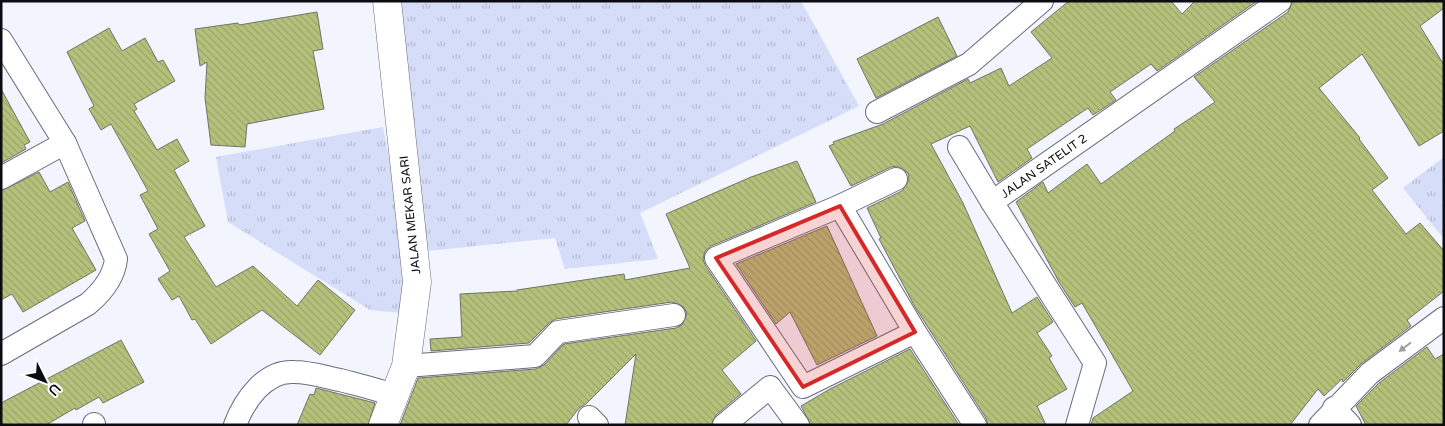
<svg xmlns="http://www.w3.org/2000/svg" width="1445" height="426" font-family="'Varela Round',sans-serif">
	<defs>
		<pattern id="grass-tufts" width="24" height="20" patternUnits="userSpaceOnUse" patternTransform="scale(1.25)"><rect width="24" height="20" fill="#d6ddf8"/><path d="M3 7l-1-3M5 7V3M7 7l1-3M15 17l-1-3M17 17v-4M19 17l1-3" fill="none" stroke="#b6bcd4"/></pattern>
		<pattern id="building-back-hatch" width="6" height="6" patternUnits="userSpaceOnUse" patternTransform="scale(1.25)"><rect width="6" height="6" fill="#b5c17b"/><path d="M-1 5l2 2M0 0l6 6M5-1l2 2" fill="none" stroke="#9aa569"/></pattern>
	</defs>
	<rect width="100%" height="100%" fill="#f2f4fe"/>
	<!-- grass -->
	<g fill="url(#grass-tufts)">
		<polygon points="400,1 801,1 859,106 640,213 658,259 565,269 555,238 427,251"/>
		<polygon points="383,127 396,195 404,254 402,313 370,310 228,222 216,157"/>
		<polygon points="1444,157 1444,239 1403,188"/>
	</g>
	<!-- building -->
	<g fill="url(#building-back-hatch)" stroke="#717465">
		<polygon points="1069,1 1171,1 1182,14 1195,1 1257,1 1157,71 1151,64 1110,92 1116,100 1093,115 1088,108 1027,149 1032,158 998,182 970,126 931,144 963,203 1012,313 1037,297 1053,322 1037,333 1052,356 1049,358 1067,389 1037,406 1046,425 988,425 986,418 915,307 879,239 881,238 867,208 902,191 909,180 908,173 897,166 891,167 851,186 829,146 834,144 833,142 883,124 968,79 970,83 1001,68 1009,86 1052,58 1031,32"/>
		<polygon points="1293,1 1444,1 1444,8 1420,26 1444,65 1444,131 1419,146 1362,54 1319,88 1360,138 1359,139 1388,178 1372,190 1406,234 1420,223 1444,251 1444,291 1407,320 1411,326 1362,363 1343,382 1342,379 1324,396 1318,389 1290,425 1091,425 1093,418 1133,391 1082,303 1075,307 1059,282 1016,202 1043,182 1048,193 1087,164 1101,184 1175,131 1174,129 1215,102 1194,77 1288,12"/>
		<polygon points="317,12 323,49 313,51 324,109 247,124 245,147 211,145 205,98 207,62 200,66 195,29 238,23 239,25"/>
		<polygon points="938,17 957,56 876,98 857,59"/>
		<polygon points="109,28 122,51 145,38 158,62 163,60 175,81 134,104 137,109 134,111 157,150 177,139 189,161 174,170 205,226 184,237 216,287 253,266 297,306 318,280 355,310 320,355 262,310 211,344 195,319 192,320 179,296 172,300 158,279 170,271 149,234 158,229 140,195 148,191 111,124 101,130 89,109 94,106 67,52"/>
		<polygon points="1,89 30,142 24,145 26,149 1,163"/>
		<polygon points="797,161 816,202 711,246 705,251 703,259 705,265 756,341 722,370 741,394 716,415 711,425 625,425 636,354 586,404 579,408 566,425 400,425 418,378 536,369 544,365 564,344 676,328 682,325 687,314 684,307 672,302 556,319 549,323 529,343 431,351 430,339 462,337 460,294 517,291 517,290 624,274 625,280 690,268 666,214 751,177"/>
		<polygon points="39,172 50,192 68,182 85,221 72,228 96,270 23,312 12,294 1,300 1,191"/>
		<polygon points="827,226 877,336 817,365 790,312 776,324 736,264"/>
		<polygon points="121,340 144,382 103,403 99,397 76,410 75,408 46,425 1,425 1,403"/>
		<polygon points="1427,347 1435,359 1444,354 1444,425 1366,425 1356,406 1379,383"/>
		<polygon points="910,349 959,425 811,425 801,406 830,389"/>
		<polygon points="316,388 375,403 368,425 297,425 310,394 314,395"/>
	</g>
	<g fill="none" stroke-linecap="round" stroke-linejoin="round">
		<defs>
			<g id="minor">
				<path d="M 1,40 L 65,143 L 116,259 C 114,278 102,292 88,304 L 1,354"/>
				<polyline points="877,112 969,64 1042,1"/>
				<polyline points="959,147 992,202"/>
				<polyline points="1,178 65,143"/>
				<polyline points="896,179 840,206 716,258 803,387 915,332"/>
				<polyline points="840,206 915,332 975,425"/>
				<polyline points="406,366 535,356 558,332 674,315"/>
				<polyline points="1334,408 1350,425"/>
				<polyline points="589,417 597,425"/>
				<polyline points="94,425 94,424"/>
				<path d="M 235,425 C 244,401 265,370 294,372 C 310,372 325,377 340,380 C 359,385 377,389 395,396"/>
				<polyline points="724,425 770,387 798,425"/>
				<polyline points="1077,425 1095,363 992,202 1280,1"/>
				<polyline points="1320,425 1370,373 1444,318"/>
			</g>
			<polyline id="tertiary" points="383,425 406,366 417,282 387,1"/>
		</defs>
		<!-- minor casing -->
		<use href="#minor" stroke="#696c7b" stroke-width="24"/>
		<!-- tertiary casing -->
		<use href="#tertiary" stroke="#696c7b" stroke-width="29"/>
		<!-- minor -->
		<use href="#minor" stroke="#fff" stroke-width="22"/>
		<!-- tertiary -->
		<use href="#tertiary" stroke="#fff" stroke-width="28"/>
	</g>
	<!-- one-way arrows -->
	<defs><path id="oneway-solid" d="M-6-.8H1V-3.2L6.5 0L1 3.2V.8H-6Z" transform="scale(1.25)"/></defs>
	<use fill="#9d9ea0" href="#oneway-solid" transform="translate(1405 347) rotate(143)"/>
	<!-- marked area -->
	<path fill="#d62828" fill-opacity="0.2" stroke="#d62828" stroke-width="4" stroke-linejoin="round" d="M 840,206 L 915,332 L 803,387 L 716,258 Z"/>
	<g text-anchor="middle" stroke-width="4.5" stroke-linejoin="round" paint-order="stroke">
		<!-- street labels -->
		<g font-size="12" fill="#0b0c11" stroke="#fff">
			<text transform="translate(1044 166) rotate(-35)" y="4">JALAN SATELIT 2</text>
			<text transform="translate(410 215) rotate(-96)" y="4">JALAN MEKAR SARI</text>
		</g>
	</g>
	<!-- border -->
	<rect width="1445" height="426" fill="none" stroke="#0b0c11" stroke-width="5"/>
	<!-- north arrow -->
	<g transform="translate(45 381) rotate(132)" stroke="#ffffff" stroke-width="4" paint-order="stroke">
	<path d="M0-4L9 19L0 12L-9 19Z" fill="#0b0c11"/>
	<text y="-8" font-size="14" font-weight="bold" text-anchor="middle" fill="#0b0c11">U</text>
	</g>
</svg>
